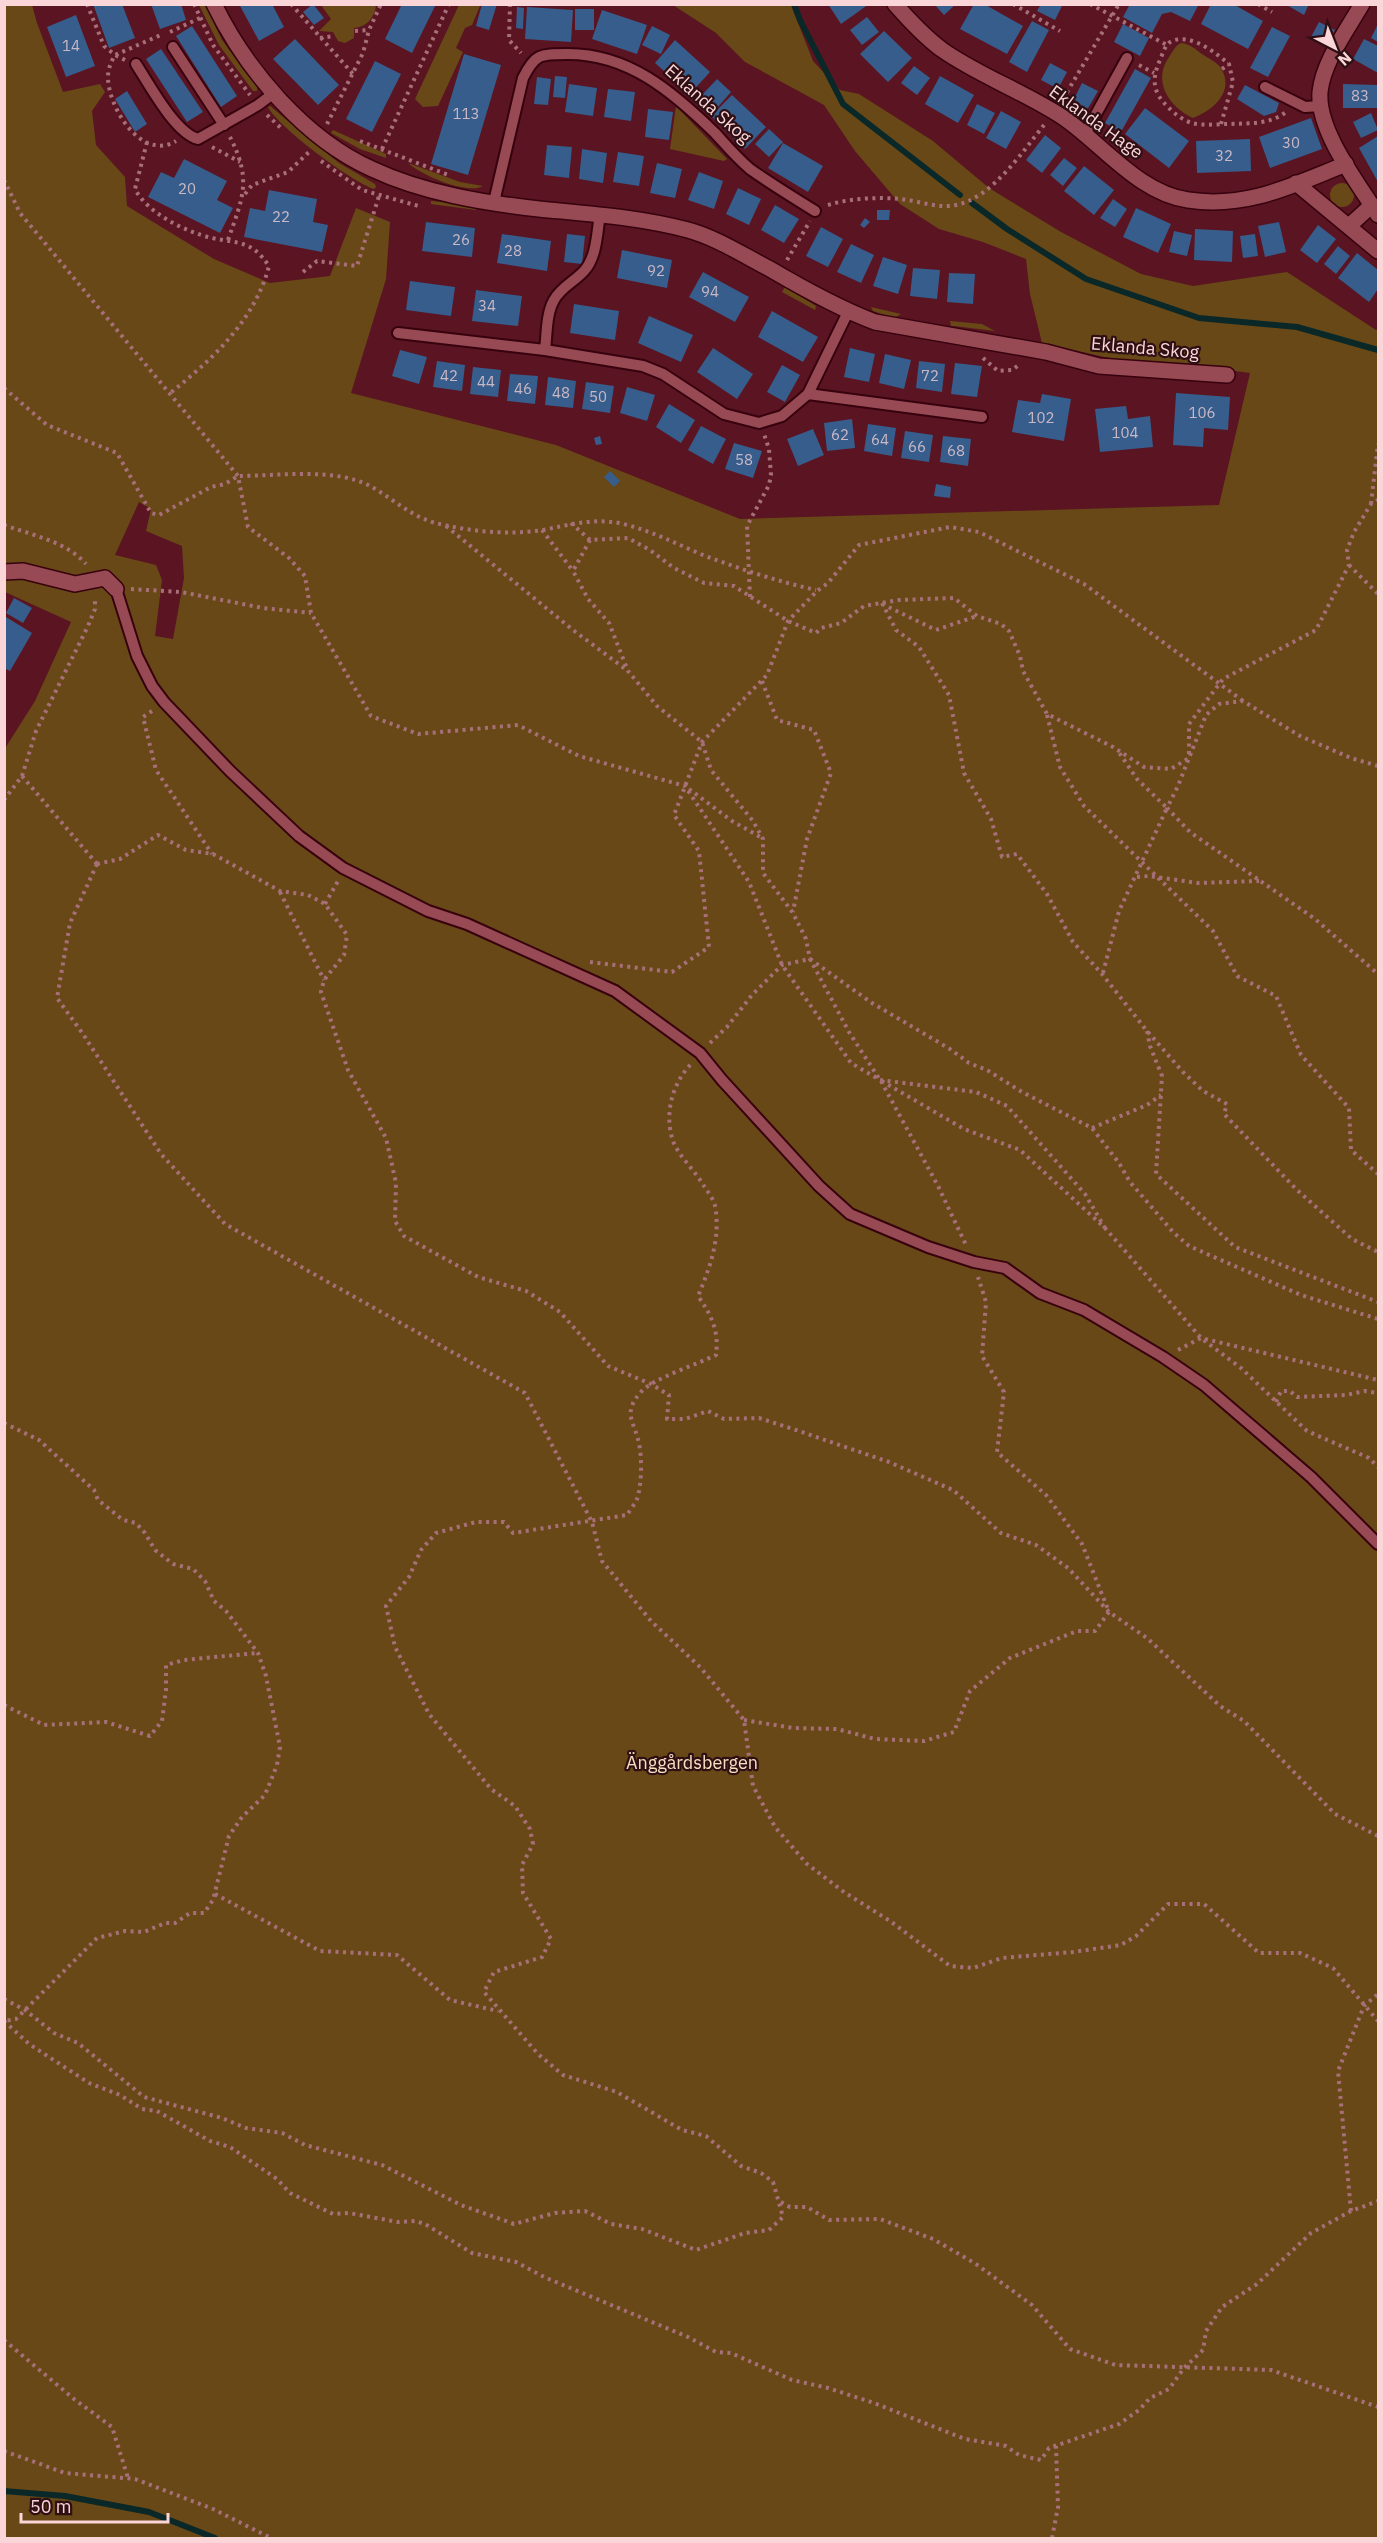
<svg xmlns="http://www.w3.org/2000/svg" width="1383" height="2543" font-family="'IBM Plex Sans',sans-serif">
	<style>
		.green { fill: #684817; fill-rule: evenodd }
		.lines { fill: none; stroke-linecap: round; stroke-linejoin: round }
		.stream { stroke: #0a2827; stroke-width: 6 }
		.building { fill: #365d8b }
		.lane-casing { stroke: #37020e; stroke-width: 14 }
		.street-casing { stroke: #37020e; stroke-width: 18 }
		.path { stroke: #a77079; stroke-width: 4; stroke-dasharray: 3 4.5; stroke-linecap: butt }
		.lane { stroke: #974a54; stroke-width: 10 }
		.street { stroke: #974a54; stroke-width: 15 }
		.labels { text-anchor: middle; stroke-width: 4.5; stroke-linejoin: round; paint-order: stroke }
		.number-label { font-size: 15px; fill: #cab8c5 }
		.street-label { font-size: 18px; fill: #fbd6d8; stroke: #2e0f13 }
		.park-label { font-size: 18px; fill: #f6dfc1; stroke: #2e0f13 }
	</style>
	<rect width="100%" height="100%" fill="#5b1422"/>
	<!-- green -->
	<g class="green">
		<path d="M5,5H32L37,23L63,92L100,84L105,92L92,111L96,145L125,177L127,206L214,259L270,283L330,276L356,208L390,222L386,279L351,393L556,445L740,519L1219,505L1250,373L1191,365L1118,360L1042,343L1030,294L1026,259L983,242L939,229L900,204L855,151L824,105L745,62L716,33L673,5H791L813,61L840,90L859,94L933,141L989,188L1061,232L1141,274L1193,286L1287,272L1376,330L1378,329V2538H5L4,750L35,701L71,622L5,592ZM139,502L151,509L146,531L182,546L184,578L173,639L155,636L162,580L156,565L115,555Z"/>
		<path d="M199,5H205L222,40L257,87V91H253L219,45Z"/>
		<path d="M321,5H376C375,17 367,27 354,28V38L345,43L338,41L333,32L319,31L331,19Z"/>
		<path d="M459,5L480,6L472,25L465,28L456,48L463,52L438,106L423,107L415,99Z"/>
		<path d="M1181,43C1190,44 1195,49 1202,54C1209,59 1220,63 1223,72C1233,94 1211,111 1193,118C1169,107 1152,81 1169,57C1173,51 1175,46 1181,43Z"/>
		<path d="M270,106L339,163L375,184L376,187L374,189C352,182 278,127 268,107Z"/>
		<path d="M676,106L727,159L724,161L670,149Z"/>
		<path d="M333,130L386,154V158L360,149L331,133Z"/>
		<path d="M408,163L460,182L483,186C467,195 421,175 408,163Z"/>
		<circle cx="1342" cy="195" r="12"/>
		<path d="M431,201L473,205L476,210L431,204Z"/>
		<path d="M785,287L816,306L815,310L782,292Z"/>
		<path d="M871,307L901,314L894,318L873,311Z"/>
		<path d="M950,321L982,324L995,331L954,326H951Z"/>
	</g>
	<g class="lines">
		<!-- stream -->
		<g class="stream">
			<path d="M794,4L800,20L843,104L960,195"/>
			<path d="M972,203L1007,229L1086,279L1199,318L1297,327L1378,350"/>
			<path d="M4,2491L65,2496L149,2512L215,2538"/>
		</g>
	</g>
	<!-- building -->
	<g class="building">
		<path d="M93,4H122L135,38L109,48Z"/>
		<path d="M151,4H181L186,20L160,29Z"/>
		<path d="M239,4H272L284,27L259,41Z"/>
		<path d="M313,4L324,18L314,25L303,12Z"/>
		<path d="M402,4H436L412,53L385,39Z"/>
		<path d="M482,4H497L489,30L476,26Z"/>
		<path d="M828,4H869L841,24Z"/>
		<path d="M934,4H956L944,15Z"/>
		<path d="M974,4H984L1023,26L1007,54L960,29Z"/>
		<path d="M1041,4H1063L1055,20L1037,11Z"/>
		<path d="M1130,4H1199L1190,21L1171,12L1162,14L1152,33L1123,17Z"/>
		<path d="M1211,4H1233L1263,21L1248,49L1201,24Z"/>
		<path d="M1285,4H1309L1304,15Z"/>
		<path d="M517,7L524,8L523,29L516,28Z"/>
		<path d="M527,7L573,10L571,42L525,39Z"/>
		<rect x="575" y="9" width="19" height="21"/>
		<path d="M602,10L647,25L637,54L592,39Z"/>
		<path d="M76,15L95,66L66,77L47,27Z"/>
		<path d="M867,17L879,32L862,45L850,30Z"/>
		<path d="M1032,21L1049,30L1027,72L1009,62Z"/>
		<path d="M1319,22L1335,30L1327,45L1311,37Z"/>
		<path d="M1123,24L1149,38L1140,56L1114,42Z"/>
		<path d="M1378,24V42L1371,38Z"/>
		<path d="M192,26L237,96L221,107L176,36Z"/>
		<path d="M652,26L670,35L661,54L642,45Z"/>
		<path d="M1272,27L1290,36L1268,77L1250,68Z"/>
		<path d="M884,31L912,58L888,82L860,54Z"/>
		<path d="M295,39L339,85L318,105L273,59Z"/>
		<path d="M1364,39L1378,46V73L1353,59Z"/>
		<path d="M675,40L710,72L690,94L655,63Z"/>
		<path d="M161,49L203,112L187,122L146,59Z"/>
		<path d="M464,54L501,65L468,175L431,164Z"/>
		<path d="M375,61L401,74L372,132L346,119Z"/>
		<path d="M1050,63L1067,72L1058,89L1041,80Z"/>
		<path d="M914,66L930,78L917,95L901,83Z"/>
		<path d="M1135,69L1151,78L1121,132L1105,123Z"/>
		<path d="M555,76L567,77L565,98L553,97Z"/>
		<path d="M940,76L974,95L958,123L925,104Z"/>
		<path d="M537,77L551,79L548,105L534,104Z"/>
		<path d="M717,79L731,92L717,108L702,95Z"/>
		<path d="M1082,83L1098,91L1087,110L1074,99Z"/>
		<path d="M569,84L597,88L593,116L565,112Z"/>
		<path d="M1343,84L1378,85V108H1343Z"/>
		<path d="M1245,85L1279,103L1276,112L1264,116L1237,99Z"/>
		<path d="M608,89L635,92L631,121L604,117Z"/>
		<path d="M127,91L147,124L135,132L115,99Z"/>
		<path d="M732,95L766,127L745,149L711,116Z"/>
		<path d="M977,104L995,113L984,134L967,125Z"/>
		<path d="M1145,108L1189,141L1169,168L1125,134Z"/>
		<path d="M648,109L673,112L669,140L645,137Z"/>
		<path d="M1001,111L1021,122L1006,149L986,138Z"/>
		<path d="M1371,113L1378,130L1361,138L1353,122Z"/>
		<path d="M1311,118L1322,149L1270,168L1259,137Z"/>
		<path d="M769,129L783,142L769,157L755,144Z"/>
		<path d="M1045,135L1061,148L1042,173L1026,160Z"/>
		<path d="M1378,136V182L1359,148Z"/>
		<path d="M1250,139L1251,171L1197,173L1196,141Z"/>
		<path d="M783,143L823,166L808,192L768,168Z"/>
		<path d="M547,145L572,147L569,178L544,175Z"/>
		<path d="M582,149L607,153L603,183L579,179Z"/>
		<path d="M618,152L644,156L639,186L613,182Z"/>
		<path d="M1064,158L1077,168L1063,186L1050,175Z"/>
		<path d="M184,159L227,181L217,200L233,208L220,233L148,197L161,172L174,178Z"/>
		<path d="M657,163L682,169L675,198L650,193Z"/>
		<path d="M1084,166L1114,190L1094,215L1064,191Z"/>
		<path d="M699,172L723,181L714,209L688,200Z"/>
		<path d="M738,188L761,199L749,225L726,214Z"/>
		<path d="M269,190L317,199L313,222L328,225L322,252L244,237L250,208L265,211Z"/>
		<path d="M1113,199L1127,209L1115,227L1100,218Z"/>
		<path d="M775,205L799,219L784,243L761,230Z"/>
		<path d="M1136,208L1171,224L1158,253L1123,237Z"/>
		<path d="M877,210H890L889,220H877Z"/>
		<path d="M865,218L870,222L864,228L860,225Z"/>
		<path d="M426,222L475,228L472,257L422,251Z"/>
		<path d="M1279,222L1286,252L1265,257L1258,226Z"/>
		<path d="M1318,225L1336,239L1317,263L1300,250Z"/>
		<path d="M821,227L843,239L828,267L806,256Z"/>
		<path d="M1195,229L1233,231L1232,262L1194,260Z"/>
		<path d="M1174,231L1192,235L1187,256L1169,252Z"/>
		<path d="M502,234L551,241L547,271L497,263Z"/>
		<path d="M567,234L585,236L582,264L564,262Z"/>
		<path d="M1255,234L1258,256L1243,258L1240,236Z"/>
		<path d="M851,244L874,255L861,283L837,272Z"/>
		<path d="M1338,246L1350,256L1336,274L1324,264Z"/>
		<path d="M622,250L672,260L667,288L617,278Z"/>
		<path d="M1357,253L1378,270V289L1369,302L1338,278Z"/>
		<path d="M883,257L907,265L898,294L873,286Z"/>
		<path d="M913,268L940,270L937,299L910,296Z"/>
		<path d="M703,272L749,297L735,322L689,297Z"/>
		<path d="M949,273L975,274L973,304L947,302Z"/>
		<path d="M410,281L455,287L451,316L406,310Z"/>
		<path d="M476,290L522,296L518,326L472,321Z"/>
		<path d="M574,304L619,311L615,340L570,333Z"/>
		<path d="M772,311L818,337L803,362L758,337Z"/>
		<path d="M649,316L693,335L681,362L638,343Z"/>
		<path d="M713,348L753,374L737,399L697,372Z"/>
		<path d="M850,348L875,354L869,382L844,377Z"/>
		<path d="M400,350L427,357L419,384L392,376Z"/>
		<path d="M885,354L911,360L904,389L879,383Z"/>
		<path d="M437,361L465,365L462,391L433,387Z"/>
		<path d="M919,361L945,364L942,392L916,388Z"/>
		<path d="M955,363L982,366L977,397L951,394Z"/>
		<path d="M782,365L800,375L785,402L767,392Z"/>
		<path d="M473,367L501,370L498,397L470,394Z"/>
		<path d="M510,374L538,376L535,404L507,401Z"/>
		<path d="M548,377L576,381L573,408L545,405Z"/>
		<path d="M586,382L614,386L610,413L582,409Z"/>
		<path d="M627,387L655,395L647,421L620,413Z"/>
		<path d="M1176,393L1230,397L1228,430L1204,428L1203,447L1173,445Z"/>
		<path d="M1042,394L1071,399L1064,441L1012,432L1018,400L1040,403Z"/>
		<path d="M669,404L695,420L681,443L656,427Z"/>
		<path d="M1126,406L1128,419L1150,416L1153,447L1100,452L1095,409Z"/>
		<path d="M852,419L855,448L827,451L824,423Z"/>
		<path d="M868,424L896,428L892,456L864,451Z"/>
		<path d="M701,426L726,439L713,464L688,450Z"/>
		<path d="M813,429L824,455L798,466L787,439Z"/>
		<path d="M905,431L933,435L929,462L901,458Z"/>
		<path d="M600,436L602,444L596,445L594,438Z"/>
		<path d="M943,436L971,439L968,466L940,462Z"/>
		<path d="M734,443L762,451L753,478L725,469Z"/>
		<path d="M610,471L620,481L614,487L604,477Z"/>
		<path d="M936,484L951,487L950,498L934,496Z"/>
		<path d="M14,598L32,608L23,623L6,613Z"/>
		<path d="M6,617L32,633L10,671L4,668Z"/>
	</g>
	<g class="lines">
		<!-- lane casing -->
		<g class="lane-casing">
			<g id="lane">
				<path d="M173,47L224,125"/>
				<path d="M136,64C149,84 175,133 198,139L258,105L274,93"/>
				<path d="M1265,87L1305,107L1321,106"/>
				<path d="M1085,134L1127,58"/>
				<path d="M494,202L523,78C535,54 540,54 566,54C628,53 673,92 715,133C726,145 737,158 750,169C771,184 794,198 815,211"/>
				<path d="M398,333L545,350L643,366L663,374L724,414L759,423L782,416L808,394L982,417"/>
				<path d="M545,350C547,334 546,314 554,300C561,287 574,282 584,271C597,257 597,232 600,214"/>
				<path d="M808,394L848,312"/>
				<path d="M116,589L137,656L152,686L164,702L230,771L299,836L343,868L428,911L467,924L615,991L700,1053L722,1080L819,1186L850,1214L928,1247L974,1262L1005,1268L1040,1293L1084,1310L1163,1357L1204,1385L1311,1477L1378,1544"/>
			</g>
		</g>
		<!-- street casing -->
		<g class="street-casing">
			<g id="street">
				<path d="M214,4C246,70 305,139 372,169C423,193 484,203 539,209C590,214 638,217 688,230C717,238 743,255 770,269C804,289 838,308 875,322L1046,352L1099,366L1227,375"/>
				<path d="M895,4C909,20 924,36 941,49C979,76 1025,92 1064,118C1103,145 1139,193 1188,200C1247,209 1293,185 1346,164"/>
				<path d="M1362,4C1347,30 1323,62 1320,92C1317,131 1358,183 1378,215"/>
				<path d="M1296,183L1378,251"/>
				<path d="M1349,226L1372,205"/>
				<path d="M4,572L23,571L75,584L105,578L116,589"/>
			</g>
		</g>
		<!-- path -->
		<g class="path">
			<path d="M87,4L104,46L115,55L163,34"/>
			<path d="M194,4L213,45L250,95"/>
			<path d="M291,4L353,74"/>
			<path d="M510,4L509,40L521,53"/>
			<path d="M1013,4L1060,31"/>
			<path d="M1090,4L1167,45"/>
			<path d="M1258,4L1272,12"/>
			<path d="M355,31L369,30"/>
			<path d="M170,32L200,18"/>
			<path d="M320,38L334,36"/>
			<path d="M125,60L115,55C111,62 108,69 108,77C108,107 141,162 176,141"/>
			<path d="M1139,65L1154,73"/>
			<path d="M1222,69L1229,64"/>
			<path d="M1063,99L1119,4"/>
			<path d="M267,115L281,128"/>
			<path d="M327,124L363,53L369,30L381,4"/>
			<path d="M1221,124L1233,82L1229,64C1216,53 1191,33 1172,41C1165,44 1163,53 1160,60C1151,80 1153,93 1169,108C1175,114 1184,121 1192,123C1203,126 1217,124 1229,124C1249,123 1269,125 1286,112"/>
			<path d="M360,141L451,176"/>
			<path d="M147,142L135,189C147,213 186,232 212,238C240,244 251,240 269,266C255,320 212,360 169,394"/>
			<path d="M212,147L240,162"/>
			<path d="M382,149L449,4"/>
			<path d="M321,161L362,190L422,207"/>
			<path d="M4,180L20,213L238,476L248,527L289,558L305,576L311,613L371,716L418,734L518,725L579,756L685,786L749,882L782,965L851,1063L880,1080L976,1092L1007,1106L1085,1194L1105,1228"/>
			<path d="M245,194L252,185L288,172L309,152"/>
			<path d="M828,205C851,198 877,197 901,199C919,201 939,209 956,205C992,198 1023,151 1044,125"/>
			<path d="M228,240C243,197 252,180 230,137"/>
			<path d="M787,260L810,221"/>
			<path d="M303,272L317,261L357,266L379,196"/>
			<path d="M983,358L998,371L1012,370L1020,364"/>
			<path d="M4,388L47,425L117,453L151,513L159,515L211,487L225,484L238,476C278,476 337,467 372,487C398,502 413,519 444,525C476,532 510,535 543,530C569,525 592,518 619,523C651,530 678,545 708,557C743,570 780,582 816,590"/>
			<path d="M1371,504L1378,444"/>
			<path d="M571,523L590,540L628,538L650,550L674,568L704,583L734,586L788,621L816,633L821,628L841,623L864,606L899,600L954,598L977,616L1001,624L1009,631L1020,656L1023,671L1047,714L1113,747L1144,767L1171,769L1189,758"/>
			<path d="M4,525C32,535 67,542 86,564"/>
			<path d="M446,526L573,630L628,671"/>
			<path d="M542,530L573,571"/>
			<path d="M590,540L573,571L588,599L609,623L628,671L657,706L702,742L711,770L753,821L763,839V873L793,913L806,939L810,959L849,1032L880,1080L964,1129L1020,1150L1105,1228L1201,1338L1241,1368L1307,1431L1369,1458L1378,1467"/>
			<path d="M1349,565L1378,594"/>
			<path d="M131,589L181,592L263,608L311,613"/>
			<path d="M750,597L747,526L769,485L771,475L769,449L764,434"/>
			<path d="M882,603L896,630L919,647L949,695L964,773L991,819L1002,857L1017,854L1047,894L1073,942L1102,974L1147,1031L1183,1072L1203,1091L1227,1104L1224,1114L1296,1189L1352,1239L1378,1252"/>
			<path d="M882,604L936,630L977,616"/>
			<path d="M762,681L777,720L814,730L831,773L807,839L793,912"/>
			<path d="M152,711L143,717L156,770L212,854"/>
			<path d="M1047,715L1060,767L1084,806L1213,931L1237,976L1276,996L1301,1055L1349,1108L1351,1150L1378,1174"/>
			<path d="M1189,754V724L1223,679L1316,630L1349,565L1347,550L1354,532L1371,504L1378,500"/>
			<path d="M1378,766L1351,758L1300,736L1243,701L1219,704L1206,715L1178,786L1167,808L1190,832L1315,919L1378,974"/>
			<path d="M22,776L97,864"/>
			<path d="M689,789L732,821L762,838"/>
			<path d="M4,800L22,776L36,731L88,626L95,609V597"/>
			<path d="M97,864L70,923L57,998L83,1034L161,1154L225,1224L525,1393L592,1522L602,1561L651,1621L700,1667L744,1720L753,1786L775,1827L807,1864L844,1892L890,1921L950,1966L973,1968L1002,1958L1073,1952L1121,1945L1136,1936L1168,1904H1204L1259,1953H1300L1333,1968L1378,2021"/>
			<path d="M97,864L120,859L158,835L186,850L213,854L280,891L308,895L325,904L347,935L344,955L324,980L321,992L348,1070L386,1138L396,1183L395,1221L404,1236L478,1277L526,1291L560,1312L608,1366L651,1384L669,1395L667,1419H685L708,1411L724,1419L759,1418L796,1430L889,1462L953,1490L1001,1533L1036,1545L1068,1568L1109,1612L1147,1638L1220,1706L1244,1721L1335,1814L1378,1836"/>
			<path d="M1137,877L1149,876L1198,883L1259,881"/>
			<path d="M280,892L324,980"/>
			<path d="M325,904L338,881"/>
			<path d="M590,962L672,972L709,947L699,851L674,815L702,742L767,675L788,621L817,591L828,583L859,545L950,527L979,532L1084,584L1243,701"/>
			<path d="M1103,973L1119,911L1167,808L1137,779L1118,751"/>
			<path d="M1147,1031L1150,1046L1162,1076L1156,1174L1235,1247L1378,1302"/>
			<path d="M710,1043L727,1027L752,995L782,965L810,959L872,1003L950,1049L969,1063L987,1070L1022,1092L1092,1128L1119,1163L1130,1182L1173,1232L1189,1246L1301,1295L1378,1319"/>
			<path d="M881,1081L938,1186L966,1245"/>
			<path d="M1092,1128L1147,1105L1161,1095"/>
			<path d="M1178,1350L1201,1338L1378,1380"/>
			<path d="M1276,1402L1281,1391H1290L1297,1397L1346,1395L1365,1391L1378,1393"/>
			<path d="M4,1423L39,1440L94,1490L98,1500L123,1520L136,1523L145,1533L155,1550L173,1564L193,1569L205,1581L214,1601L226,1611L258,1653L266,1676L280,1747L277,1765L265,1795L242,1817L229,1836L213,1900L204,1913H190L175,1923H165L144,1932L125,1931L97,1938L16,2019L4,2021"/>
			<path d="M4,1705L44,1725L106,1722L150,1736L162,1721L166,1690V1665L184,1660L257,1653"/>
			<path d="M744,1720L793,1728L837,1729L875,1739L924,1741L954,1732L970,1691L1010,1658L1077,1631H1095L1109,1612L1082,1544L1046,1495L997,1452L1004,1392L982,1356L986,1302L978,1277"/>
			<path d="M215,1894L320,1951L397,1955L450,2000L498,2011"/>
			<path d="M4,1999L25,2010L54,2033L78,2043L144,2097L222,2118L246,2128L282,2133L305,2145L382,2165L461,2205L514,2224L555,2213L585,2211L611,2224L642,2229L696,2250L745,2233L769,2230L783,2217L773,2182L761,2173L741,2166L706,2136L682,2130L617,2092L563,2075L538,2054L484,1992L494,1972L542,1957L551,1939L523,1893L522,1865L533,1844L530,1829L515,1806L491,1789L429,1714L395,1647L386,1606L409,1577L421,1550L436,1533L476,1522H504L513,1533L627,1515C630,1510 635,1504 637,1499C642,1484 642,1458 639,1443C634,1421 622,1413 641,1392C652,1379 698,1364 716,1355C719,1331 712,1316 698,1296C710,1268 721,1237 715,1206C714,1200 708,1192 704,1186C696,1172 678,1155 673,1141C664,1114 672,1084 691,1064"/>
			<path d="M4,2021L29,2044L89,2083L120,2095L142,2109L157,2111L210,2141L230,2147L277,2179L290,2193L333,2214L349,2213L398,2222L415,2221L425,2224L472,2253L516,2262L544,2277L688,2337L716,2352L731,2353L792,2380L828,2388L874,2403L965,2439L1006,2446L1019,2455L1041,2460L1049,2448L1119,2424L1139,2410L1150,2398L1169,2389L1184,2368L1203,2350L1206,2331L1222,2307L1257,2284L1311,2233L1351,2211L1378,2201"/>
			<path d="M781,2202L790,2207H807L829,2220L880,2219L933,2239L976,2264L1032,2305L1070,2349L1115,2365L1271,2370L1378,2407"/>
			<path d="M1351,2211L1338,2071L1364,2006L1378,1994"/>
			<path d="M4,2340L74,2399L112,2427L128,2478"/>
			<path d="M4,2451L65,2473L135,2479L213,2509L271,2538"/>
			<path d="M1052,2538L1058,2507L1056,2446"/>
		</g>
		<!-- lane -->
		<use href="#lane" class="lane"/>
		<!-- street -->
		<use href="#street" class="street"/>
	</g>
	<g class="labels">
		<!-- number labels -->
		<g class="number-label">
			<text x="71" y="51">14</text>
			<text x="1360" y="101">83</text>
			<text x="466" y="119">113</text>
			<text x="1291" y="148">30</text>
			<text x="1224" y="161">32</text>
			<text x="187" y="194">20</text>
			<text x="281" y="222">22</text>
			<text x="461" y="245">26</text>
			<text x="513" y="256">28</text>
			<text x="656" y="276">92</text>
			<text x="710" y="297">94</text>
			<text x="487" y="311">34</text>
			<text x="449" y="381">42</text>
			<text x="930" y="381">72</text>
			<text x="486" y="387">44</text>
			<text x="523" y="394">46</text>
			<text x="561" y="398">48</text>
			<text x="598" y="402">50</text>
			<text x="1202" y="418">106</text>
			<text x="1041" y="423">102</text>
			<text x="1125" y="438">104</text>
			<text x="840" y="440">62</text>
			<text x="880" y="445">64</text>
			<text x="917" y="452">66</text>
			<text x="956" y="456">68</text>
			<text x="744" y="465">58</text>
		</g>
		<!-- street labels -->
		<g class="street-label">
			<text transform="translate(708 104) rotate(42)" y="6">Eklanda Skog</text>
			<text transform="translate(1096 122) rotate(36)" y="6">Eklanda Hage</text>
			<text transform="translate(1145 348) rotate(5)" y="6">Eklanda Skog</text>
		</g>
		<!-- park labels -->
		<g class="park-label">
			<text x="692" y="1769">Änggårdsbergen</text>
		</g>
	</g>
	<!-- border -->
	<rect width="1383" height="2543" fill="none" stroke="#fbd6d8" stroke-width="12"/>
	<!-- north arrow -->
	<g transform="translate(1335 48) rotate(138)" stroke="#2e0f13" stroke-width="4.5" paint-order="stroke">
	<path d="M0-4.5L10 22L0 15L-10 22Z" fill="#fbd6d8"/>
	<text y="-9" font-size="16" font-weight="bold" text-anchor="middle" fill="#fbd6d8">N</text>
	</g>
	<!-- scale -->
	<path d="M21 2513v9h147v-9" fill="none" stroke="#fbd6d8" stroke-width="3"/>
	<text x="30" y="2513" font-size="18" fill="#fbd6d8" stroke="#2e0f13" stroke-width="4.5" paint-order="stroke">50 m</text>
</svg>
